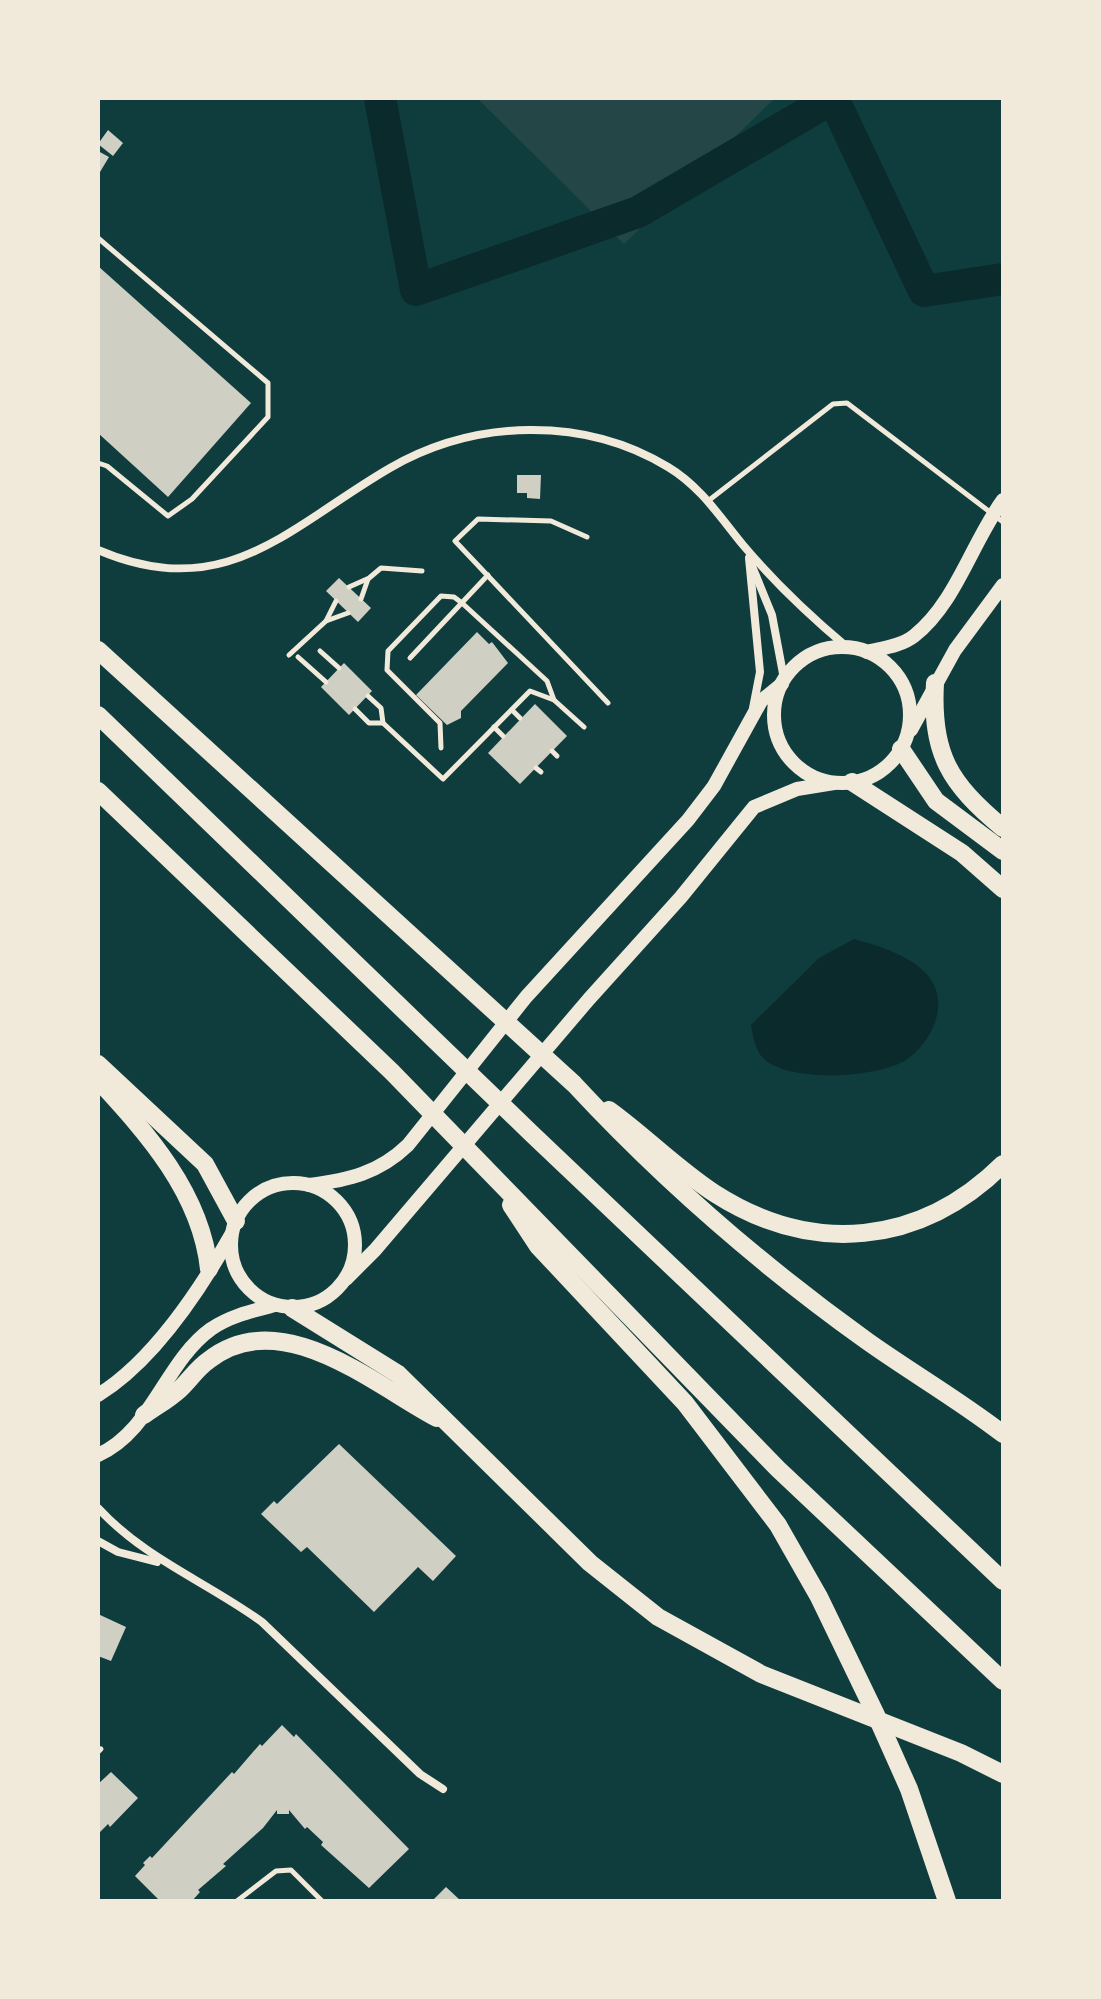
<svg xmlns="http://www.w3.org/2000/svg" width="1101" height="1999" font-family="'Nunito Sans',sans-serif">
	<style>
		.green { fill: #244646 }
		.water { fill: #0a2a2b }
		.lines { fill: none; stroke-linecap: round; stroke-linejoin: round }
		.river { stroke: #0a2a2b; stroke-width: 32 }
		.building { fill: #cfcfc3 }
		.service { stroke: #f1e9da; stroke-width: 5 }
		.minor { stroke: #f1e9da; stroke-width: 8 }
		.secondary { stroke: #f1e9da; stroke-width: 14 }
		.motorway { stroke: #f1e9da; stroke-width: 18 }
	</style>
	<rect width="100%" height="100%" fill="#0f3d3e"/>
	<!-- green -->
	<path class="green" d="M477,98H775L624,244Z"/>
	<!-- water -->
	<path class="water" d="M854,939C894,950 953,969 935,1022C931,1036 918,1052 906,1060C877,1078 790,1083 764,1059C755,1050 753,1037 751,1025L819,958Z"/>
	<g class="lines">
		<!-- river -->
		<path class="river" d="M380,98L416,290L638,212L833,98L924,291L1003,279"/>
	</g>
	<!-- building -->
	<g class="building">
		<path d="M108,130L123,143L113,156L98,144Z"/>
		<path d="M98,151L109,157L100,172L98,170Z"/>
		<path d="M98,266L251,403L168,497L98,433Z"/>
		<path d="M517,475H541L540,499L527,498V493H517Z"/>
		<path d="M339,578L371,608L358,622L326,591Z"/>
		<path d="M477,632L489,644L492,642L508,663L461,711V718L447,725L416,695Z"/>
		<path d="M344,663L372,691L349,715L321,687Z"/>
		<path d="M535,704L567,736L520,784L488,753Z"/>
		<path d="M339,1444L456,1556L433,1581L418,1567L374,1612L307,1547L301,1552L261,1514L274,1501L277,1504Z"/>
		<path d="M98,1614L126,1627L111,1661L98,1656Z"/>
		<path d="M282,1725L294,1737L296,1734L409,1849L369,1888L321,1845L323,1842L307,1827L305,1829L289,1810V1814H277V1810L263,1828L223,1864L226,1866L198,1890L200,1892L192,1901H160L135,1876L145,1865L143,1863L150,1856L152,1858L232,1772L234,1774L260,1744L262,1746Z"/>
		<path d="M111,1772L138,1798L110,1827L108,1824L98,1834V1784Z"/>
		<path d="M446,1887L461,1901H432Z"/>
	</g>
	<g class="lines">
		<!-- service -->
		<g class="service">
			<path d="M98,238L268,383V417L192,499L168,516L107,466L98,463"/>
			<path d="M708,501L833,404L847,403L1003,522"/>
			<path d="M587,537L551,521L478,519L455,541L608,703"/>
			<path d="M349,587L367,579"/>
			<path d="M361,599L368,579L381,568L422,571"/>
			<path d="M326,621L336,601"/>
			<path d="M320,651L339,668"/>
			<path d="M289,655L326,621L348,613"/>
			<path d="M298,657L326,682"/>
			<path d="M410,658L488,575"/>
			<path d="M368,696L381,708L383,723L443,779L530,691L554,700L584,727"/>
			<path d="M355,709L369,723H383"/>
			<path d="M512,710L520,718"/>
			<path d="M494,727L503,736"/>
			<path d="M441,748L440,723L387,670L388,651L441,596L454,597L462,603L547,681L554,700"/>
			<path d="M552,751L557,756"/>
			<path d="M536,768L541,772"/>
			<path d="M98,1752L101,1749"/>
			<path d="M237,1901L276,1871L291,1870L322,1901"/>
		</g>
		<!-- minor -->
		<g class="minor">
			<path d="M98,550C226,605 290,526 390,468C475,419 584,416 668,467C700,486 720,517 743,545C775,583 810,616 847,647"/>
			<path d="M749,558L760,672L753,708"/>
			<path d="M752,566L772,615L784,679"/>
			<path d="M98,1508C145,1559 207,1582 262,1622L420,1774L443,1789"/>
			<path d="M98,1541L118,1552L157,1562"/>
		</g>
		<!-- secondary -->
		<g class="secondary">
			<circle cx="842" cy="715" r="68"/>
			<path d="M867,652C883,648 901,646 914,636C956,603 972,542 1003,500"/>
			<path d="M911,730L955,650L1003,585"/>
			<circle cx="293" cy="1245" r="62"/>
			<path d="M309,1185C349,1180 379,1173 408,1145L526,997L688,820L714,786L761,701L782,684"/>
			<path d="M346,1279L375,1250L589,999L681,897L754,807L797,789L834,783"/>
			<path d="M98,1395C152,1362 200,1290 231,1235"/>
			<path d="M98,1455C152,1431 165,1362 211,1329C230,1316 252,1311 275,1305"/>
		</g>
		<!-- motorway -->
		<g class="motorway">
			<path d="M98,650L574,1084C663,1180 761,1265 867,1341C912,1373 959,1400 1003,1434"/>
			<path d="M935,683C931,754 949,783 1003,828"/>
			<path d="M98,715L532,1134L1003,1581"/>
			<path d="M901,749L936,801L1003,851"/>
			<path d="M852,782L962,853L1003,889"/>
			<path d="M98,791L392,1072L778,1469L1003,1681"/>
			<path d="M98,1064L205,1164L236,1221"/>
			<path d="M98,1080C147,1133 201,1193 209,1269"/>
			<path d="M609,1110C645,1136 676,1168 714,1193C812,1256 920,1246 1003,1164"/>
			<path d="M511,1205L538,1246L685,1403L778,1525L819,1597L876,1715L909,1789L947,1901"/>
			<path d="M292,1308L398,1374L590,1563L658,1617L761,1674L961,1753L1003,1774"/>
			<path d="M144,1415C155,1407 168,1400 179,1390C189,1381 197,1368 209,1360C281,1303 376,1386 437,1418"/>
		</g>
	</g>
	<!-- border -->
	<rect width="1101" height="1999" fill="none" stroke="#f1e9da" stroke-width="200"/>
</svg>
